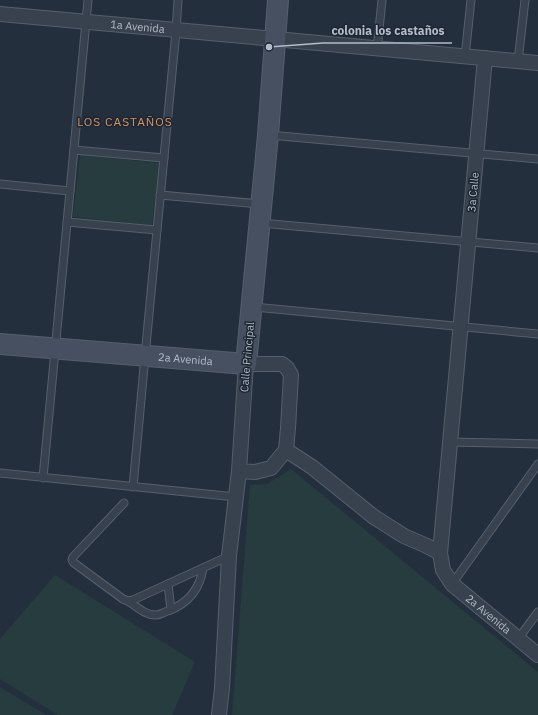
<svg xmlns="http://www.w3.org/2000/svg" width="538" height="715" font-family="'IBM Plex Sans',sans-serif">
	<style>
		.green { fill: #263c3f }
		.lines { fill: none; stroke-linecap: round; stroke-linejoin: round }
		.lane-casing { stroke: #565f6c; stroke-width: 9 }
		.street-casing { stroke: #565f6c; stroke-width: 16 }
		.secondary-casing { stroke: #565f6c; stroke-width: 22 }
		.lane { stroke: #38414e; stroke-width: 7 }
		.street { stroke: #38414e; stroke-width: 14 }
		.secondary { stroke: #465061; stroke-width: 20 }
		.labels { text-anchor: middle; stroke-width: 3; stroke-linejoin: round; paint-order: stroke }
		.street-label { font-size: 11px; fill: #b4bcc9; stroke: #1d2633 }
		.neighbourhood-label { font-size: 12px; letter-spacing: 1px; fill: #d59563; stroke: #1d2633 }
		.leader { fill: none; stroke: #b4bcc9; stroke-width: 1.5 }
		.callout-dot { fill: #b4bcc9; stroke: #1d2633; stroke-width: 1.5 }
		.callout-label { font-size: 12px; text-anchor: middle; font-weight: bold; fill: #b4bcc9; stroke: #1d2633; stroke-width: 3; stroke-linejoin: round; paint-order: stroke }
	</style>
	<rect width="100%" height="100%" fill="#242f3e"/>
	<!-- green -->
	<g class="green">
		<path d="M80,155L159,163L152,225L73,217Z"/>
		<path d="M291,469L538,672V715H232L250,485L267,484Z"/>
		<path d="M55,575L195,662L172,715H58L0,679V639Z"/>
		<path d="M0,687L46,715H0Z"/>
	</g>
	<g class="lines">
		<!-- lane casing -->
		<g class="lane-casing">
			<g id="lane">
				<path d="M377,49L382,0"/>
				<path d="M465,57L471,0"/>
				<path d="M518,61L525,0"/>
				<path d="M269,135L538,159"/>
				<path d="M74,150L164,158"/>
				<path d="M0,184L70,191"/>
				<path d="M160,195L260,204"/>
				<path d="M67,222L157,230"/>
				<path d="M261,223L538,248"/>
				<path d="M253,307L538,334"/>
				<path d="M449,442L538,444"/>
				<path d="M0,473L236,497"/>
				<path d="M43,478L88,0"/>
				<path d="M133,487L145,356L176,31L178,0"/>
				<path d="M124,503L73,557L72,560L74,563L123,599L128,601L133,600L229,556"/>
				<path d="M168,584L171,610"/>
				<path d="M452,584L538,464"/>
				<path d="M128,601C137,607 145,615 156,615C160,615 164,612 168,611C189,603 200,589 203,568"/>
				<path d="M518,639L538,612"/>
			</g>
		</g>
		<!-- street casing -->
		<g class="street-casing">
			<g id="street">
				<path id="s1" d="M0,14L538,63"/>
				<path id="s2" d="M485,58L440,553L443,570L452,584L538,655"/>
				<path d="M286,450L312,467L374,517L404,536L427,546L440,553"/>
				<path d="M219,715L222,688L229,556L239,471L246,364H282L287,368L291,375L288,428L286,450L271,468L255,472L239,471"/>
			</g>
		</g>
		<!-- secondary casing -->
		<g class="secondary-casing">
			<g id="secondary">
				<path id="s3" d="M0,344L246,364L268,135L278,0"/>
			</g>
		</g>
		<!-- lane -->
		<use href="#lane" class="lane"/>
		<!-- street -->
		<use href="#street" class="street"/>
		<!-- secondary -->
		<use href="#secondary" class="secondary"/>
	</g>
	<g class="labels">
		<!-- street labels -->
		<g class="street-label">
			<text dy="4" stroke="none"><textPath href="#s1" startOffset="138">1a Avenida</textPath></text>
			<text transform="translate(473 192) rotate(-85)" y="4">3a Calle</text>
			<text transform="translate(247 357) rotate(-85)" y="4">Calle Principal</text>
			<text dy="4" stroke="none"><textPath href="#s3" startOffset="186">2a Avenida</textPath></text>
			<text dy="4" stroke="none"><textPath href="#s2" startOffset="578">2a Avenida</textPath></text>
		</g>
		<!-- neighbourhood labels -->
		<g class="neighbourhood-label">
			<text x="125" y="126">LOS CASTAÑOS</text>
		</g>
	</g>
	<!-- callouts -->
	<path class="leader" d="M269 47L323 43H452"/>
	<circle class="callout-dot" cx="269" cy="47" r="4"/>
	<g class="callout-label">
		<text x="388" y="35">colonia los castaños</text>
	</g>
</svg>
